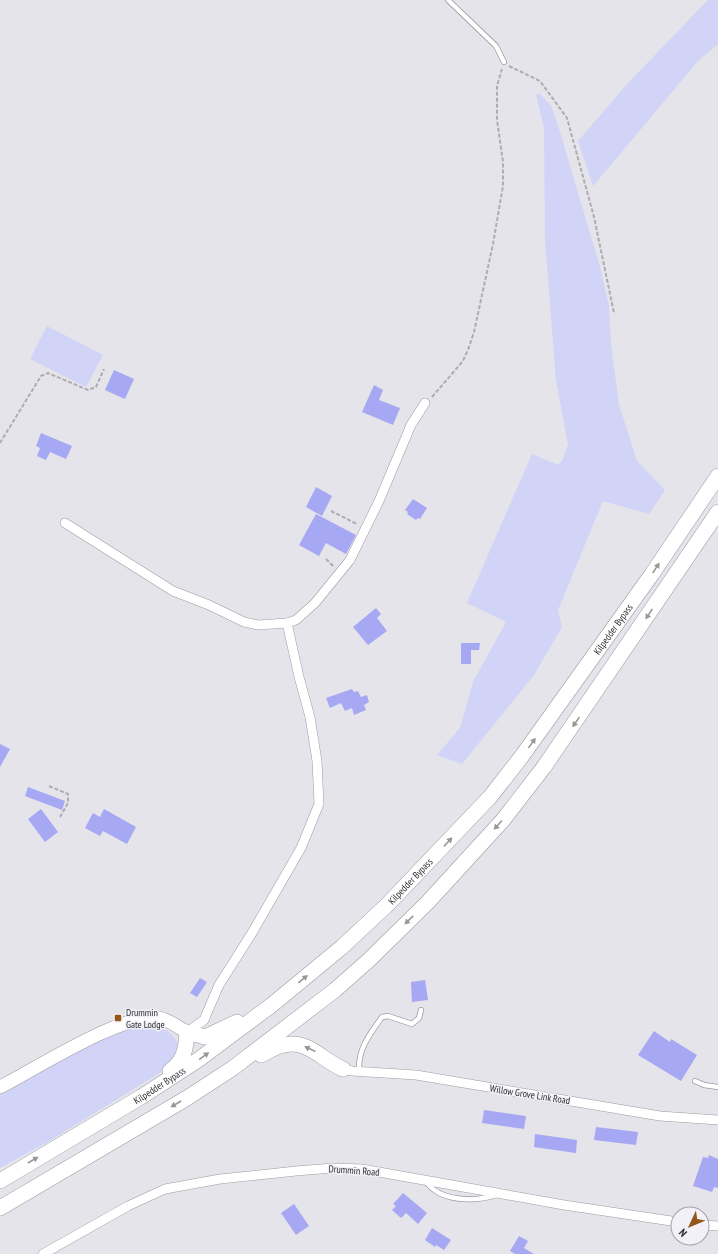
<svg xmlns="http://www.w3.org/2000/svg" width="718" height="1254" font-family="'PT Sans Narrow',sans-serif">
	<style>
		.green { fill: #d1d3f7 }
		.building { fill: #a6a8f3 }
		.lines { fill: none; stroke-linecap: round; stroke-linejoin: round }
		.service-casing { stroke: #9b9ca1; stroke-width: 6 }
		.minor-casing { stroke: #9b9ca1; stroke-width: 10 }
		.secondary-casing { stroke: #9b9ca1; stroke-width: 14 }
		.trunk-casing { stroke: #9b9ca1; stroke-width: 16 }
		.path { stroke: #acacb1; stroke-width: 2; stroke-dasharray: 4 2; stroke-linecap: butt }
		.service { stroke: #fff; stroke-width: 4.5 }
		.minor { stroke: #fff; stroke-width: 9 }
		.secondary { stroke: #fff; stroke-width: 13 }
		.trunk { stroke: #fff; stroke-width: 15 }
		.oneway { fill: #979798 }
		.poi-dot { fill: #94571a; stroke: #f1f1f7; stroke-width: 1.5 }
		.labels { text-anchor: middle; stroke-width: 3; stroke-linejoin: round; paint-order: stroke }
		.street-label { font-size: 10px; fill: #2f2f32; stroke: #f1f1f7 }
		.poi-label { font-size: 10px; fill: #2f2f32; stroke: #f1f1f7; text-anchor: start }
	</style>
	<rect width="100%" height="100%" fill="#e4e4ea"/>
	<!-- green -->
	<g class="green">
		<path d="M708,0H718V44L698,61L593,186L578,141L629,82Z"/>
		<path d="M539,93L551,106L558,125L600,267L609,306L611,344L619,405L637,461L665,490L649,514L603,501L558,610L562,627L534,675L462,764L437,755L460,728L473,682L506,622L467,603L532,454L558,465L562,461L568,445L556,380L545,240L544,128L536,95Z"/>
		<path d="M47,326L103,355L86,387L30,359Z"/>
		<path d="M145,1025C162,1026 170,1030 179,1044L171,1066L51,1140L0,1168V1092L115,1032Z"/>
	</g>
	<!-- building -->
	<g class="building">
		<path d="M114,370L134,379L125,399L105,390Z"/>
		<path d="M374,385L383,390L379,400L400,408L393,425L362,412Z"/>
		<path d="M41,433L72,446L66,459L50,452L46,460L37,456L40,448L36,446Z"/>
		<path d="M316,487L332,496L322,516L306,507Z"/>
		<path d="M413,499L427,508L420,519L418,518L416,520L407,514L408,512L405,510Z"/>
		<path d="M316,514L356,535L346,554L326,543L319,556L299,545Z"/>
		<path d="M376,608L381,614L377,618L387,631L368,645L353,627Z"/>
		<path d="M461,643H480L479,650H471V664H461Z"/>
		<path d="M352,689L354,692L358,691L361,697L367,695L369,702L364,705L366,710L354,715L352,708L345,711L341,703L330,708L326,698Z"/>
		<path d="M0,744L10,749L0,767Z"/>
		<path d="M28,787L65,801L62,810L25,796Z"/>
		<path d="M41,809L58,832L45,842L28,819Z"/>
		<path d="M104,809L136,827L127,844L103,831L100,836L85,828L93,813L100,817Z"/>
		<path d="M200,978L207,982L197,997L190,993Z"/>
		<path d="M425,980L428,1000L412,1002L411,982Z"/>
		<path d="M654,1031L670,1042L671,1039L697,1055L681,1081L638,1055Z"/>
		<path d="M484,1110L526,1116L524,1129L482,1123Z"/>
		<path d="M596,1127L638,1132L636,1145L594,1140Z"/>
		<path d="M535,1134L577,1140L576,1153L534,1147Z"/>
		<path d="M709,1155L718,1159V1188L714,1187L712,1192L693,1186L703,1157L708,1158Z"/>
		<path d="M403,1193L427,1213L418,1224L406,1213L401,1218L392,1210L396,1206L393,1204Z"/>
		<path d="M294,1204L309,1226L296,1235L281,1213Z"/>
		<path d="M432,1228L451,1240L444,1250L436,1245L435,1247L425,1240Z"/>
		<path d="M519,1236L528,1241L524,1248L534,1254H515L510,1251Z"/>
	</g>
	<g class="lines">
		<!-- service casing -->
		<g class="service-casing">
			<g id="service">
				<path d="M448,0L496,46L504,62"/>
				<path d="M359,1071C358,1049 369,1035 382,1017L388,1016L412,1024L419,1018L421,1010"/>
				<path d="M695,1081L704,1085L718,1087"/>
				<path d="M426,1181C439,1202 475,1202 496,1195"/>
			</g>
		</g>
		<!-- minor casing -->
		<g class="minor-casing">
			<g id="minor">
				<path d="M65,523L173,591L209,605L244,622L258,625L287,623L296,620L315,603L350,560L379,501L411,425L425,403"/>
				<path d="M187,1032L204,1020L219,985L252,933L301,848L319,804L317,761L310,717L299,677L287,623"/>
				<path d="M343,1069L352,1071L416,1075L660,1116L718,1120"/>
				<path d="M702,1225L718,1226"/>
				<path d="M43,1254L128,1206L165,1189L220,1179L296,1171L333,1168L362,1169L564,1205L678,1222"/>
			</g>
		</g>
		<!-- secondary casing -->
		<g class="secondary-casing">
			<path id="secondary" d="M0,1087C34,1070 125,1011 160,1018C169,1020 179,1028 187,1032"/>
		</g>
		<!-- trunk casing -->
		<g class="trunk-casing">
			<g id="trunk">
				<path d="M261,1055C268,1052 276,1046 284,1045C308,1039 323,1061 343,1069"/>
				<path d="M170,1071C184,1061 186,1049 187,1032L205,1037L237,1022"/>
				<path id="s1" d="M0,1181L141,1097L198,1060L273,1004L342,947L387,905L490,797L522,756L652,574L718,476"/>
				<path d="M0,1208L187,1098L233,1068L335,990L369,960L428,902L503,820L544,767L718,512"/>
			</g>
		</g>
		<!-- path -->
		<g class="path">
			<path d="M509,66L540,81L567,118L594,217L614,313"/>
			<path d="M432,397L463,361L469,347L474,332L493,244L503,186V162L497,120V86L502,69"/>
			<path d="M0,443L41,376L48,373L88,390L96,387L104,369"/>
			<path d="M331,511L357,524"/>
			<path d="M326,559L334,567"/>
			<path d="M49,786L68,794V803L60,817"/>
		</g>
		<!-- service -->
		<use href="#service" class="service"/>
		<!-- minor -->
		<use href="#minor" class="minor"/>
		<!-- secondary -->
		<use href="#secondary" class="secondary"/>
		<!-- trunk -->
		<use href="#trunk" class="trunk"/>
	</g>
	<!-- one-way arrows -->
	<defs><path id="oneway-solid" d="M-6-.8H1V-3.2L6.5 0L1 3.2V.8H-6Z"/></defs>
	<g class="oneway">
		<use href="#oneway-solid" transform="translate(656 568) rotate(-56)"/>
		<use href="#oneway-solid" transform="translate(649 614) rotate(124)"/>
		<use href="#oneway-solid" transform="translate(576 722) rotate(125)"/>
		<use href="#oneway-solid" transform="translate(532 743) rotate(-54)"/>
		<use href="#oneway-solid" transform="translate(498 825) rotate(132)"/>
		<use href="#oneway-solid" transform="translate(448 842) rotate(-47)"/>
		<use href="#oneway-solid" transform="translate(409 920) rotate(136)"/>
		<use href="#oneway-solid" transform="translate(303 979) rotate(-39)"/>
		<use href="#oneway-solid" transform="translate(310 1049) rotate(-155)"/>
		<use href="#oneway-solid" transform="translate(204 1056) rotate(-36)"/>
		<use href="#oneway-solid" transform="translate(176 1104) rotate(150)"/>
		<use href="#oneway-solid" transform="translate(33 1160) rotate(-30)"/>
	</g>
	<!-- markers -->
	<rect class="poi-dot" x="114" y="1014" width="8" height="8" rx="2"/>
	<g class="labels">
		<!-- street labels -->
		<g class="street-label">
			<text dy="4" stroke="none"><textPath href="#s1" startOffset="834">Kilpedder Bypass</textPath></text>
			<text dy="4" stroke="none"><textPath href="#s1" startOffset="510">Kilpedder Bypass</textPath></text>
			<text dy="4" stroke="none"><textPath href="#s1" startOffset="186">Kilpedder Bypass</textPath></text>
			<text transform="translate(530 1094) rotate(9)" y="4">Willow Grove Link Road</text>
			<text transform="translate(354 1170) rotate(4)" y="4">Drummin Road</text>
		</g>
		<!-- poi labels -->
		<g class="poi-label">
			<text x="126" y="1016">Drummin<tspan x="126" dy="12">Gate Lodge</tspan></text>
		</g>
	</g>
	<!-- north arrow -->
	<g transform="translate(690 1226) rotate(226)"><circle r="19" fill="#f1f1f7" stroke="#a3a3a8"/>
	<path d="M0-3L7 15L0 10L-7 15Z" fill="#94571a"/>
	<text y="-6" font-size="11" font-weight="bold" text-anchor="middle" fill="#2f2f32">N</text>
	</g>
</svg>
